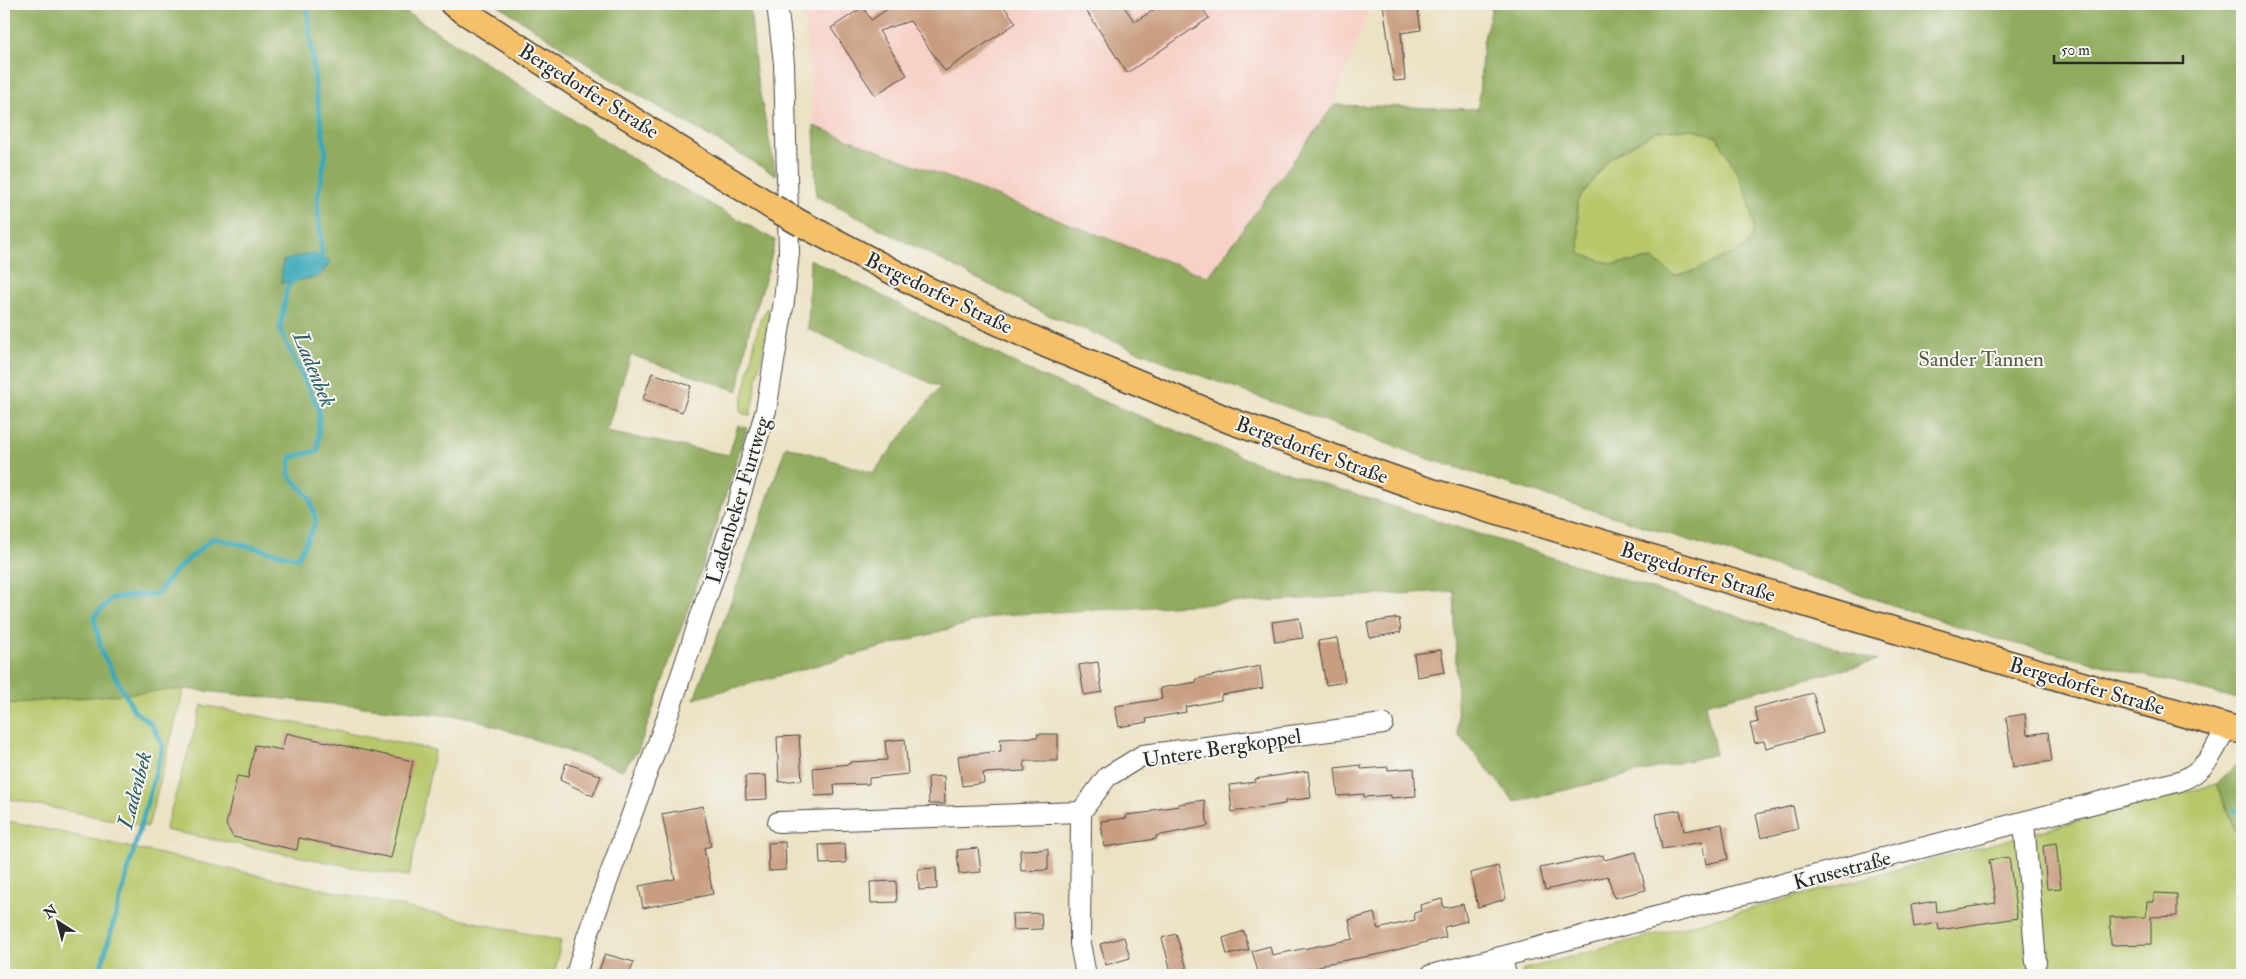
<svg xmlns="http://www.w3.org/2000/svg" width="2246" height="979" font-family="'IM FELL Double Pica',serif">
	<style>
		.built { fill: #f7d1c7 }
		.green { fill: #b7c76a; stroke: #71794a }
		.forest { fill: #91ac5e; stroke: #5e6c44; fill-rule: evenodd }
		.water { fill: #3ba9ba; stroke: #336a72 }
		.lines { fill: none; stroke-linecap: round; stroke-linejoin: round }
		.stream { stroke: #3ba9ba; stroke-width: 5 }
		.building { fill: #c99d80 }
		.minor-casing { stroke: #484642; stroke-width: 22 }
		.major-casing { stroke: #484642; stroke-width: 28 }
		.minor { stroke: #fff; stroke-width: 20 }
		.major { stroke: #f6c06b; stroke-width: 25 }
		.major-bridge-casing { stroke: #484642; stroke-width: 28; stroke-linecap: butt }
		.major-bridge { stroke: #f6c06b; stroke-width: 25 }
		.labels { text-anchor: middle; stroke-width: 4; stroke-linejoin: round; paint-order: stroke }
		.street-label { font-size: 21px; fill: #2b2b2b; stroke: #f6f6f2 }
		.park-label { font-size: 21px; fill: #555a3e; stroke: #f6f6f2 }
		.water-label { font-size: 22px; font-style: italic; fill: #315d64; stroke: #f6f6f2 }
	</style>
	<rect width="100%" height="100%" fill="#f6f6f2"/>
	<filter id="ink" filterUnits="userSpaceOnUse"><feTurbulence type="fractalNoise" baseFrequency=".02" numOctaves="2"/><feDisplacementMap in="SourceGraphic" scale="10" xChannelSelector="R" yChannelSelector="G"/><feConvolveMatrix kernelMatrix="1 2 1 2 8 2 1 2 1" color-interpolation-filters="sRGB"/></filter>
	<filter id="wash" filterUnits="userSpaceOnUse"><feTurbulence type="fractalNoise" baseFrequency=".0096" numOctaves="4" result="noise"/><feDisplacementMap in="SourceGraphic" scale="20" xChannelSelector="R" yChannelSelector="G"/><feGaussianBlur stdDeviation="1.12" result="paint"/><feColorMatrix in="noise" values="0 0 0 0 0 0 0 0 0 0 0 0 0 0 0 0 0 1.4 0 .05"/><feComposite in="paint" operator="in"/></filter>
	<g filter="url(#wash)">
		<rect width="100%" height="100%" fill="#ece2c4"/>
		<!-- built -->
		<path class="built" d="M804,4H1371L1334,105L1208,277L814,126Z"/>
		<!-- green -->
		<g class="green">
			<path d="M1693,129L1717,137C1729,158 1772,227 1745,247C1738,252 1728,255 1720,259C1705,266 1690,274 1673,275L1653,259L1612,264L1580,254L1577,202L1608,159L1657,131Z"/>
			<path d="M768,308L770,313L750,416L742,413L740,410L760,319Z"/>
			<path d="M184,689L148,827L4,798V704Z"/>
			<path d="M202,705L435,750L409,876L373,871L165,830Z"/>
			<path d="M2216,784L2239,839V975H1523L1522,970Z"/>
			<path d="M4,820L561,941L554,975H4Z"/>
		</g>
		<!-- forest -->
		<g class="forest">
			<path d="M4,4H394L660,176L775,240L768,270L748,335L738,391L631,355L606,432L729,455L738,425L747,428L703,566L646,729L638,751L622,770L472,718L184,689L4,704Z"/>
			<path d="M497,4H750L756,73L776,175L599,72Z"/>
			<path d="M1493,4H2242V700L1993,638L1835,586L1426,458L1188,371L1048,315L816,196L814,126L1208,277L1334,105L1478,109L1483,42ZM1693,129L1717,137C1730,158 1771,227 1745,247C1738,252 1728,255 1720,259C1705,266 1690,274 1673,275L1653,259L1612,264L1580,254L1577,202L1609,159L1657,131Z"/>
			<path d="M810,259L1038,375L1254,462L1877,661L1705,704L1716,754L1515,802L1458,734L1454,591L1000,615L694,699L739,580L786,446L873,473L940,387L808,329Z"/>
			<path d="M2238,763L2242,764V975H2238L2239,839L2216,784Z"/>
		</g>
		<!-- water -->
		<path class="water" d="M311,253L331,261L319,277L281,283L283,261Z"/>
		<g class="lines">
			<!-- stream -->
			<g class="stream">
				<path d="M307,4L316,93L326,153L317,200L322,255L316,261"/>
				<path d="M2233,811H2242"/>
				<path d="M100,971L163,746L151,723L135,712L102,653L94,617L112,598L157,594L174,572L213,538L298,558L316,522L310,498L289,475L291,457L318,451L319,410L280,330L287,287L297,278"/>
			</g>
		</g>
		<g id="blocks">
			<!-- building -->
			<g class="building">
				<path d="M895,4H1002L1016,23L945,71L910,21L879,31L907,75L875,95L831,28L863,7L871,20Z"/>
				<path d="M1082,4H1122L1135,22L1162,4H1199L1209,18L1127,73Z"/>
				<path d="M1383,4H1417L1421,30L1401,33L1405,80L1394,81Z"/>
				<path d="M652,373L691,386L682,412L643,399Z"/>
				<path d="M1299,618L1303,638L1275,642L1272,622Z"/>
				<path d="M1399,618L1401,632L1370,638L1367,623Z"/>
				<path d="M1337,638L1345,682L1326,685L1318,641Z"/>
				<path d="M1441,650L1445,672L1417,677L1414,654Z"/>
				<path d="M1098,662L1102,692L1084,695L1079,665Z"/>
				<path d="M1260,666L1263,688L1221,695V700L1185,707L1186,712L1146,719L1147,722L1119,727L1115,706L1162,699L1160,688L1197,682L1196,679Z"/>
				<path d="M1813,693L1823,733L1766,748L1764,741L1755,743L1750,724L1758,722L1754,708Z"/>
				<path d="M2025,714L2027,735L2048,732L2052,761L2013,767L2006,717Z"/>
				<path d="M286,733L413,761L391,858L299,838L297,850L233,837L226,825L237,776L248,778L255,745L282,750Z"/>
				<path d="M1037,734H1058V761H1024L1025,771L983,773L984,783L962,786L958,756L1001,751L1000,739L1038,737Z"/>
				<path d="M799,736L802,780L779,782L777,737Z"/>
				<path d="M905,739L908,774L869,778V784L834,785L835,795L815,796L813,768L850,764V762L887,760L885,741Z"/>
				<path d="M566,763L601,776L593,796L560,780Z"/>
				<path d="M1361,765V769L1388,767V770L1414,768L1416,796L1391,798V795L1364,797V794L1338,796L1335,768Z"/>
				<path d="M1308,771L1311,798L1285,801V804L1232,812L1229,785L1256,782L1255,779Z"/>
				<path d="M766,775L767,799L746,800L745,776Z"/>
				<path d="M944,776L945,804H929L928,777Z"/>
				<path d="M1204,800L1208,826L1156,836V839L1104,847L1101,821L1127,818L1126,815L1152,812V810L1179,806L1178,804Z"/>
				<path d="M703,806L711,846L704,848L713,894L643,908L639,886L675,879L662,814Z"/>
				<path d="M1793,806L1798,829L1761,838L1756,814Z"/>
				<path d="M1680,810L1684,831L1722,824L1728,859L1706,864L1702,842L1662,849L1656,814Z"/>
				<path d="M785,842L786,870L769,871L768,843Z"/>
				<path d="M2056,843L2061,888L2047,889L2043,845Z"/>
				<path d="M845,844L846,863L820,864L819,845Z"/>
				<path d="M978,848L981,872L959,874L957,850Z"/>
				<path d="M1048,849V870L1021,871L1020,850Z"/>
				<path d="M1636,852L1646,890L1614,898L1608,876L1545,890L1540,868L1603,855L1604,860Z"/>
				<path d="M2009,857L2017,918L1939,930L1938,923L1914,927L1911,905L1936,901L1937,912L1996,903L1989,860Z"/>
				<path d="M1498,866L1506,899L1478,907L1470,873Z"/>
				<path d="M936,868L937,889L919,890L918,869Z"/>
				<path d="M896,881L897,902L871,903L870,882Z"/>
				<path d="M2154,893L2177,894V916L2151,917V944L2111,945L2110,917H2146L2147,902H2154Z"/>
				<path d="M1442,899L1444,908L1463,904L1467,921L1444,927L1446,937L1381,954L1324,964L1320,967L1295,972V970L1288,972V970L1271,975H1259L1252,951L1270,946L1272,955L1353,939L1349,920L1374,913L1378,929L1415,920L1414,913L1421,911L1420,905Z"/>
				<path d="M1041,913L1042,929L1013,930L1012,914Z"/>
				<path d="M1244,931L1249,950L1227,955L1223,938Z"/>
				<path d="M1176,934L1189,975H1172L1162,938Z"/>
				<path d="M1124,937L1130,958L1106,965L1100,944Z"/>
				<path d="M605,954L634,962L629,975H597Z"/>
			</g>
		</g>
	</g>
	<g filter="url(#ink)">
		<use href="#blocks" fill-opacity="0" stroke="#484642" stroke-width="1"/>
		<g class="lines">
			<!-- minor casing -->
			<g class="minor-casing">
				<g id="minor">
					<path d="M1081,812L1080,944L1086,975"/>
					<path d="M778,822L1081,812L1107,777L1143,755L1383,724"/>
					<path d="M2024,822L2036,962"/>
					<path d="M1502,958L1506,975"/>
					<path d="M576,975L587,937L666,721L736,510L766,410L784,301L789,252L784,63L777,4"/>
					<path d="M1431,975L2180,781C2206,771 2215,750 2227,726"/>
				</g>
			</g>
			<!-- major casing -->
			<g class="major-casing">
				<g id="major">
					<path d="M453,4L582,88L774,208"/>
					<path d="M802,224L924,288L1047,345L1231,421L1420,488L1863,621L2242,731"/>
				</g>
			</g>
			<!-- minor -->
			<use href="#minor" class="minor"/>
			<!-- major -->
			<use href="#major" class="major"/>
			<!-- major-bridge casing -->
			<g class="major-bridge-casing">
				<path id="major-bridge" d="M774,208L802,224"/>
			</g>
			<!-- major-bridge -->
			<use href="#major-bridge" class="major-bridge"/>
		</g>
	</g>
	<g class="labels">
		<!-- street labels -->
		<g class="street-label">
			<text transform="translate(589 91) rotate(32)" y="7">Bergedorfer Straße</text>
			<text transform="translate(939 293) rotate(26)" y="7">Bergedorfer Straße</text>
			<text transform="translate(1312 450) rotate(20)" y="7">Bergedorfer Straße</text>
			<text transform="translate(738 500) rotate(-73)" y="7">Ladenbeker Furtweg</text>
			<text transform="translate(1698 572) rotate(17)" y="7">Bergedorfer Straße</text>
			<text transform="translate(2087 686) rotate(16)" y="7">Bergedorfer Straße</text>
			<text transform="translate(1222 748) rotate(-9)" y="7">Untere Bergkoppel</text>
			<text transform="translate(1842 870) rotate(-15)" y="7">Krusestraße</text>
		</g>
		<!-- park labels -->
		<g class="park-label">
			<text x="1981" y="366">Sander Tannen</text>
		</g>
		<!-- water labels -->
		<g class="water-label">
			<text transform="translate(315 369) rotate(68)" y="8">Ladenbek</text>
			<text transform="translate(134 790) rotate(-75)" y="8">Ladenbek</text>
		</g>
	</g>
	<!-- margin -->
	<rect width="2246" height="979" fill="none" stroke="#f6f6f2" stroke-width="20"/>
	<!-- north arrow -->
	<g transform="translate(58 922) rotate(324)" stroke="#f6f6f2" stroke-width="4" paint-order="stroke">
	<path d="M0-4L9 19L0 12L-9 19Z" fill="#2b2b2b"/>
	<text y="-8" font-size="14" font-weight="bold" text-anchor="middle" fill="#2b2b2b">N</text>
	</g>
	<!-- scale -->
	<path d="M2054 55v8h129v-8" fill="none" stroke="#2b2b2b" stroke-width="2.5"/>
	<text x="2061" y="55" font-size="15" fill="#2b2b2b" stroke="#f6f6f2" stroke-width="4" paint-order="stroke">50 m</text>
</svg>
